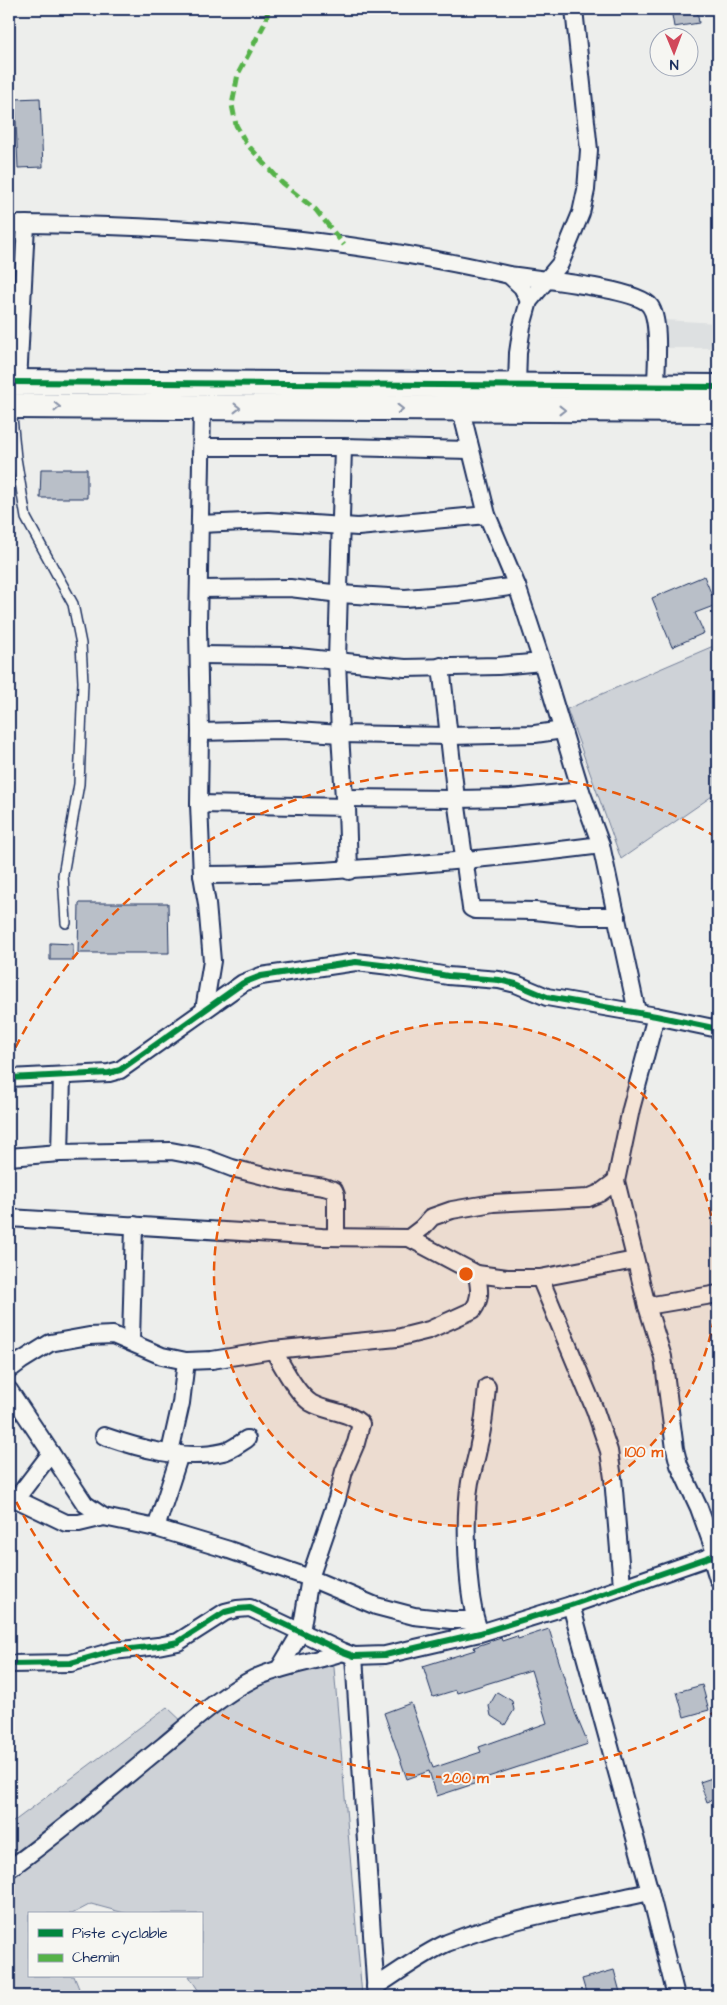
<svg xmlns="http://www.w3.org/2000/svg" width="727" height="2005" font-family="'Architects Daughter',sans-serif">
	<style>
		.built { fill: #dde0e1 }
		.green { fill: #ced2d7; stroke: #74809a }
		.building { fill: #b9bfc8; stroke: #1b2f5e }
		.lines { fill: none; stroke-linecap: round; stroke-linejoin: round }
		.lane-casing { stroke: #1b2f5e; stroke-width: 12 }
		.street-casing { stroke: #1b2f5e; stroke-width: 20 }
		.secondary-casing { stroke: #1b2f5e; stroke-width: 28 }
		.lane { stroke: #f6f6f2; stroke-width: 9 }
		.street { stroke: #f6f6f2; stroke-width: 16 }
		.secondary { stroke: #f6f6f2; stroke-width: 24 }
		.quiet { stroke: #55b248; stroke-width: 5; stroke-dasharray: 10 5; stroke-linecap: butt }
		.cycleway-casing { stroke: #f6f6f2; stroke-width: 9 }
		.cycleway { stroke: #00873e; stroke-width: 6 }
		.oneway { stroke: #8892a8 }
		.ring { fill: none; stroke: #e8590c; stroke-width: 2.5; stroke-dasharray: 9 6 }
		.centre { fill: #e8590c; stroke: #f6f6f2; stroke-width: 2.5 }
		.ring-label { font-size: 15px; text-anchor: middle; font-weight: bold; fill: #e8590c; stroke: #f6f6f2; stroke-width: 4; stroke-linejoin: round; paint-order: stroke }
	</style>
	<rect width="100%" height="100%" fill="#edeeec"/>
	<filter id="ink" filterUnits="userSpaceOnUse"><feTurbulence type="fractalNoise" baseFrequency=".02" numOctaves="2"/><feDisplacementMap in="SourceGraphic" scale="10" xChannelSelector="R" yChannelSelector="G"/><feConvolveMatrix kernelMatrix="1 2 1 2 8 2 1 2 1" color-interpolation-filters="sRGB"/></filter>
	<g filter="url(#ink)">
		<!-- built -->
		<path class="built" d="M664,320L718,323V348H667Z"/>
		<!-- green -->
		<g class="green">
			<path d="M718,644V792L621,859L567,709Z"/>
			<path d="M332,1644L362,1996H202L189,1976H201V1914H128L91,1904L72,1914H29V1976H74L82,1996H9V1825L167,1707L187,1726L279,1669Z"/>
		</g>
		<!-- building -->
		<g class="building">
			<path d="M671,9H697L699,23L674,27Z"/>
			<path d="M40,98L43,167L18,168L15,99Z"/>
			<path d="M41,469H87V498H40Z"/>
			<path d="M704,576L716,605L695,613L704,633L672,647L652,598Z"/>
			<path d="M79,903H168L169,953H78Z"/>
			<path d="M50,943L73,944V960H50Z"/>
			<path d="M549,1629L575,1713L588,1744L482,1779L483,1781L437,1796L429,1771L407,1779L384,1713L411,1703L433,1768L481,1752L479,1747L547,1723L531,1670L457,1693L456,1690L433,1697L423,1666L475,1650L474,1647L501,1638L502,1641L517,1636L518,1639Z"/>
			<path d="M702,1685L709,1710L684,1717L677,1692Z"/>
			<path d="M497,1692L512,1701L514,1710L505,1725L491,1716L489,1706Z"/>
			<path d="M718,1776V1798L707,1802L700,1782Z"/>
			<path d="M614,1970L621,1996H587L582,1979Z"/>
		</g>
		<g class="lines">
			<!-- lane casing -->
			<g class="lane-casing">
				<path id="lane" d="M11,407L16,458L26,518L73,604L81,644L83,682L79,784L63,875L66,923"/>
			</g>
			<!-- street casing -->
			<g class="street-casing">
				<g id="street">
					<path d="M9,224C176,225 346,237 509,275L522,287L529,301"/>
					<path d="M509,275C535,279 637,288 650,306C661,321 656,367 656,386"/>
					<path d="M18,383L26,224"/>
					<path d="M517,385L518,353L522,326L529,301L560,264L581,213L586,190L589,150L574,9"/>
					<path d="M202,408L198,626L200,732L199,804L202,875L207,904L212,961L204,1010"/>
					<path d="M461,410L487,515L517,586L542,662L581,791L601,845L637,1012"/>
					<path d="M202,447H343L470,450"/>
					<path d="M343,447L337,660L340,734L344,798L347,807L349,871"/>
					<path d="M200,524L268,521L358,527L487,515"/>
					<path d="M200,589L290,588L340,594L405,598L458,594L517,586"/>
					<path d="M200,655L288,656L405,668L498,666L542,662"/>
					<path d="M441,666L456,799L471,908L475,910L535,911L581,916H617"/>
					<path d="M200,732L282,730L340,734L449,736L535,734L563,730"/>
					<path d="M344,798L456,799L511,798L581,791"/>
					<path d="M199,804L347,807"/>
					<path d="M202,875C275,875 346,870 419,864C480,859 540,853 601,845"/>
					<path d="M656,1016L631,1109L616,1181L647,1306L663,1357L675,1449L679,1465L699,1508L716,1555"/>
					<path d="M9,1078L109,1073L120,1070L243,983L261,976L356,962L390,966L448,976L499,980L516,984L547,997L656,1016L718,1029"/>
					<path d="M60,1153L62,1076"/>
					<path d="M9,1157L60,1153L171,1151L203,1157L232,1168L284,1181L324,1187L334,1190L336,1195V1237"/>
					<path d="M9,1218L322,1237L409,1238L477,1274L507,1278H540L635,1260"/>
					<path d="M409,1238L422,1228L432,1217L452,1210L493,1203L588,1198L600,1193L616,1181"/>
					<path d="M540,1278L595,1410L609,1451L613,1478L622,1586"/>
					<path d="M647,1306L718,1294"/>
					<path d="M131,1341L134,1225"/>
					<path d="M273,1350C283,1366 296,1393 311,1403C326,1412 349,1411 361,1424L356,1443L344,1471L337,1499L310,1578L301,1632L279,1669"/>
					<path d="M9,1370L21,1361L50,1343L89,1336L113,1335L162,1356L186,1361L212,1360L273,1350L397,1338L429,1330L473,1310C482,1298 479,1288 477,1274"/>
					<path d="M9,1390L85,1504L104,1517L156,1528L229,1550L310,1578L376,1606L414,1616L451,1620H475"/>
					<path d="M104,1436C141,1449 184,1461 223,1452C232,1450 240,1443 247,1439"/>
					<path d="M170,1452L181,1403L186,1361"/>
					<path d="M9,1497L16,1499L51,1453"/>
					<path d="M16,1499L66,1523H79L104,1517"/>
					<path d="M156,1528L180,1454"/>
					<path d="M711,1556L718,1579"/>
					<path d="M571,1605L650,1892L676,1996"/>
					<path d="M479,1630C466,1596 464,1517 470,1482C473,1469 477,1457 479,1444C484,1425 485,1407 487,1387"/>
					<path d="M354,1656L376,1996"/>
					<path d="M9,1664L71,1663L113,1651L158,1646L178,1642L225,1612L237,1609L250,1608L343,1652L354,1656L385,1655L480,1633L571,1605L718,1554"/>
					<path d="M9,1869C63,1831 112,1787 163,1746C192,1722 221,1695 255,1678C283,1665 314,1662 343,1652"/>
					<path d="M375,1987C397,1973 424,1953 447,1943C512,1917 582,1907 650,1892"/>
				</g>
			</g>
			<!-- secondary casing -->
			<g class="secondary-casing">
				<g id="secondary">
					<path d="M9,382L718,387"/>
					<path d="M9,406L718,410"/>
				</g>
			</g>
			<!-- lane -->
			<use href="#lane" class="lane"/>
			<!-- street -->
			<use href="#street" class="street"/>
			<!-- secondary -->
			<use href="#secondary" class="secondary"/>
			<!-- quiet -->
			<path class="quiet" d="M268,9L266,21L238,74L232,105L236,125L246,143L282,183L316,210L344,245"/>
			<!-- cycleway casing -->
			<g class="cycleway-casing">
				<g id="cycleway">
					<path d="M9,382L718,387"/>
					<path d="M9,1078L109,1073L120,1070L243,983L261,976L356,962L390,966L448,976L499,980L516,984L547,997L656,1016L718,1029"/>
					<path d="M9,1664L71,1663L113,1651L158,1646L178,1642L225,1612L237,1609L250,1608L343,1652L354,1656L385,1655L480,1633L571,1605L718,1554"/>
				</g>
			</g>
			<!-- cycleway -->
			<use href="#cycleway" class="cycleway"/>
		</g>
		<!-- one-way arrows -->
		<defs><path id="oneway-chevron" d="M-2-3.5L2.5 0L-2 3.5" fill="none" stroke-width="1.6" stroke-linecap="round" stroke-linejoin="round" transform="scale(1.25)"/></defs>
		<g class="oneway">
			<use href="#oneway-chevron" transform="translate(57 407)"/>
			<use href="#oneway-chevron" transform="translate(237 408)"/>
			<use href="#oneway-chevron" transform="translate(400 409)"/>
			<use href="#oneway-chevron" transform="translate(562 410)"/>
		</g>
	</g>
	<!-- distance rings -->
	<circle cx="466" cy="1274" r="252" fill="#e8590c" fill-opacity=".12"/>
	<g class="ring">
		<circle cx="466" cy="1274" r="252"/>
		<path d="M718 1710A504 504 0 0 1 9 1487M9 1061A504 504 0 0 1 718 838"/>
	</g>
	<circle cx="466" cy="1274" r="8" class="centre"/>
	<g class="ring-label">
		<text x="644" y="1457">100 m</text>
		<text x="466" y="1783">200 m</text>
	</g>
	<!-- margin -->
	<rect width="727" height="2005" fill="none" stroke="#f6f6f2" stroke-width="30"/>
	<rect x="15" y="15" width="697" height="1975" fill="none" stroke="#1b2f5e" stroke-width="2" filter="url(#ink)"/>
	<!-- legend -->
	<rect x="28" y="1912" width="175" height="65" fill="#f6f6f2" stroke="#9ea6b7"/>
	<rect x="38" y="1929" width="25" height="8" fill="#00873e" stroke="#9ea6b7"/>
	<text x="72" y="1938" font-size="15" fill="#1b2f5e">Piste cyclable</text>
	<rect x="38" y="1954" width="25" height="8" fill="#55b248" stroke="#9ea6b7"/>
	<text x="72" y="1962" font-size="15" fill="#1b2f5e">Chemin</text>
	<!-- north arrow -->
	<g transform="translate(674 52) rotate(179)"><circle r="24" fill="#f6f6f2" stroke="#9ea6b7"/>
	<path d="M0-4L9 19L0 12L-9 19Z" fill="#d1495b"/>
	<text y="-8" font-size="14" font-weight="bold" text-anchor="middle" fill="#1b2f5e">N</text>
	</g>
</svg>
